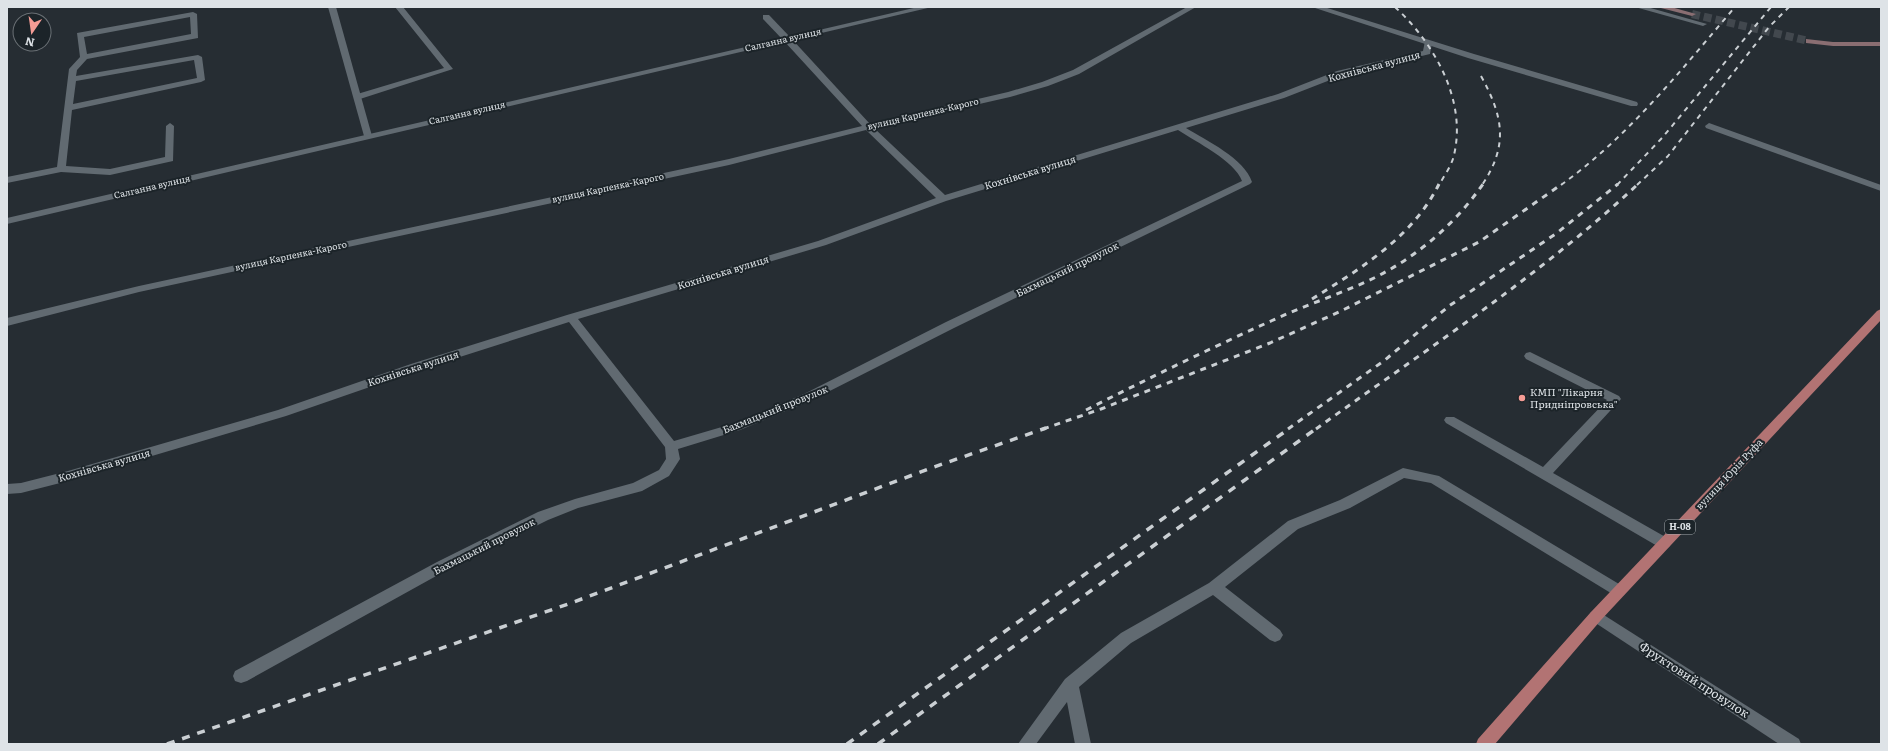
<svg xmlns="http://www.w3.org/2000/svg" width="1888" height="751" font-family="Literata,serif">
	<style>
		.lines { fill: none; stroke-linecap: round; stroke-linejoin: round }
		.secondary-tunnel { stroke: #42484e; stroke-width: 8; stroke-dasharray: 8 4; stroke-linecap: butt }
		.service { fill: #616a71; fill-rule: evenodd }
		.minor { fill: #616a71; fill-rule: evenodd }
		.tertiary { fill: #616a71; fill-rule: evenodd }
		.secondary { fill: #8a6e72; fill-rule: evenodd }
		.primary { fill: #b27373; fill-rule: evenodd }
		.rail-far2 { stroke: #cacfd3; stroke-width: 2; stroke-dasharray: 5 5; stroke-linecap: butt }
		.rail-far1 { stroke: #cacfd3; stroke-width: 3; stroke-dasharray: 6 6; stroke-linecap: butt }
		.rail { stroke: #cacfd3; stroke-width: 3.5; stroke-dasharray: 8 8; stroke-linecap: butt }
		.poi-dot { fill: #f59c95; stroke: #1c2429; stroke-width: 1.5 }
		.labels { text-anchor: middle; stroke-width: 4; stroke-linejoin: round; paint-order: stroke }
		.far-street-label { font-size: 9px; fill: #dee3e7; stroke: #1c2429 }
		.shield { fill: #1c2429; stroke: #a4aaae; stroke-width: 1 }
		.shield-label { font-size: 9px; font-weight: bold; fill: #dee3e7 }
		.street-label { font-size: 10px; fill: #dee3e7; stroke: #1c2429 }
		.poi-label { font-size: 10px; fill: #dee3e7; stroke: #1c2429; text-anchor: start }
		.near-street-label { font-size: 12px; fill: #dee3e7; stroke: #1c2429 }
	</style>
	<rect width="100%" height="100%" fill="#262d33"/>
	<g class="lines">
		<!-- secondary-tunnel -->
		<path class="secondary-tunnel" d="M1692,14L1809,41"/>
		<!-- service -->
		<g class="service">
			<path d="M395,7H403L453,69L360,99H354V95L444,68Z"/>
			<path d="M1312,7H1324L1474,54L1637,102L1638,104L1637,106H1631L1468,58Z"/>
			<path d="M193,12L197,14L198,38L87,59L77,70L76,76L198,55L202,57L205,80L201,82L72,110L66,166L110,169L165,157L166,126L170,123L174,126L173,161L110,175L61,172L7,183V177L57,167L69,69L80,57L77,33ZM190,17L191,34L87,54L84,37ZM194,60L197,78L73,104L76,81Z"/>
			<path d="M763,15H769L790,37V41H784L763,19Z"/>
			<path d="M1709,123L1881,185V191L1706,128L1705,126Z"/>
			<path d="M1530,352L1619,396L1621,399L1553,473L1669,539L1671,543L1669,547L1664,549L1659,547L1446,423L1444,420L1446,417H1454L1543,467L1607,400L1526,359L1524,356L1526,353Z"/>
			<path d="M1403,468L1439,476L1624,587L1626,591L1624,595L1619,597L1614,595L1431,483L1404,478L1350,508L1298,529L1225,587L1280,630L1283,635L1280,640L1275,642L1270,640L1213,595L1131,643L1079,687L1091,744H1075L1067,702L1036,744H1018L1065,679L1121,633L1209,583L1288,521L1340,500Z"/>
		</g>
		<!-- minor -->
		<g class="minor">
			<path d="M328,7H336L372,136L371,138H365L364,136Z"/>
			<path d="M1187,7H1196L1079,74L1048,86L1010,97L874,128L945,195L1278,94L1337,71L1423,51L1425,41H1431L1432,43L1430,54L1343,75L1284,98L1186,128C1207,141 1244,158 1252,182L1250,184L954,328L812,400L740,430L678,449L680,459L669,476L642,491L578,508L548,520L447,570L247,681L241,683L235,681L233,676L235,671L437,562L538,512L575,499L633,483L659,470L666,459L665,447L569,322L419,370L286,416L68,481L21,493L7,494V484L21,483L68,471L278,410L411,364L567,315L818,241L936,198L866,130L729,165L139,292L7,326V318L139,286L729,159L862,126L784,41V37H790L870,124L1008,92L1042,82L1073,70ZM1178,130C1196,142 1235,161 1242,181L946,322L804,394L732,424L674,441L578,319L826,245L946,201Z"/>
			<path d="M1635,7H1647L1707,24L1703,26Z"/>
			<path d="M1596,610L1799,739L1801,744H1779L1591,620L1588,616L1591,612Z"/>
		</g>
		<!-- tertiary -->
		<path class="tertiary" d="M918,7H932L7,224V218Z"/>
		<!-- secondary -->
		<g class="secondary">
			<path d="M1657,7H1671L1696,14L1692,16Z"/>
			<path d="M1806,39L1833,42H1881V46H1833L1806,43Z"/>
		</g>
		<!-- primary -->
		<path class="primary" d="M1881,309V320L1601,620L1495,744H1476L1478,739L1591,612L1877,311Z"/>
		<!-- rail-far2 -->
		<g class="rail-far2">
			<path d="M1395,7C1434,43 1467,100 1454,155C1452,165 1444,176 1439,185"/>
			<path d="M1481,76C1503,116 1509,145 1482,185"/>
			<path d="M1561,185C1629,136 1681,70 1735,7"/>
			<path d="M1617,185L1662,138L1771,7"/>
			<path d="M1637,185L1668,156L1769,27L1789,7"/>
		</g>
		<!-- rail-far1 -->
		<g class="rail-far1">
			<path d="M1312,299C1360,269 1413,237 1439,184"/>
			<path d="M1086,410C1147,379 1209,349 1271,321C1305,305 1341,294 1374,278C1418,256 1455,224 1483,184"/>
			<path d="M1043,429L1101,409L1270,343L1341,311L1479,242L1562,184"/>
			<path d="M1288,429L1385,360L1449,306L1557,233L1618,184"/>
			<path d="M1316,429C1424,351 1541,275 1638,184"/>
		</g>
		<!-- rail -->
		<g class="rail">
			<path d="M167,744L571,603L934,467L1046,428"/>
			<path d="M847,744L1290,428"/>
			<path d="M878,744L1317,428"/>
		</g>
	</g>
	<!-- markers -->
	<circle class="poi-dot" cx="1522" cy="398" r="4"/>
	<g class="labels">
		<!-- far-street labels -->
		<g class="far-street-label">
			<text transform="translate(783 40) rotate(-13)" y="3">Салганна вулиця</text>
			<text transform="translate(467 113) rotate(-13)" y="3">Салганна вулиця</text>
			<text transform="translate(923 114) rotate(-13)" y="3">вулиця Карпенка-Карого</text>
			<text transform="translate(152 187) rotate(-13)" y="3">Салганна вулиця</text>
			<text transform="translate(608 188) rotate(-12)" y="3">вулиця Карпенка-Карого</text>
			<text transform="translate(291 256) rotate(-12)" y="3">вулиця Карпенка-Карого</text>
		</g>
		<!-- shield labels -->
		<rect class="shield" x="1665" y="520" width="30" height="14" rx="3"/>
		<g class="shield-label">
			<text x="1680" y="530">Н-08</text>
		</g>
		<!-- street labels -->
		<g class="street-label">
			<text transform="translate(1374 66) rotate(-15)" y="4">Кохнівська вулиця</text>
			<text transform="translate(1030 172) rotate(-17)" y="4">Кохнівська вулиця</text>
			<text transform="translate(1067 269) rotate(-26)" y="4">Бахмацький провулок</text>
			<text transform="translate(723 272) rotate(-17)" y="4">Кохнівська вулиця</text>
			<text transform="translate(413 368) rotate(-18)" y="4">Кохнівська вулиця</text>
			<text transform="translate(775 409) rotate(-22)" y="4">Бахмацький провулок</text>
			<text transform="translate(104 465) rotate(-16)" y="4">Кохнівська вулиця</text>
			<text transform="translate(1729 474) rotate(-47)" y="4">вулиця Юрія Руфа</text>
			<text transform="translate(484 546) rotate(-27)" y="4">Бахмацький провулок</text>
		</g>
		<!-- poi labels -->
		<g class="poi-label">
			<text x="1530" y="396">КМП "Лікарня<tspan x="1530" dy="12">Придніпровська"</tspan></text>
		</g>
		<!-- near-street labels -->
		<g class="near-street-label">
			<text transform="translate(1694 680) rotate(33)" y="4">Фруктовий провулок</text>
		</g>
	</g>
	<!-- border -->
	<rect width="1888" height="751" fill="none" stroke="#dee3e7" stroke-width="16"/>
	<!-- north arrow -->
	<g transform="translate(32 32) rotate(193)"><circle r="19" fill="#1c2429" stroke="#6a7075"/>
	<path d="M0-3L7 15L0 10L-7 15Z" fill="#f59c95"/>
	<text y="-6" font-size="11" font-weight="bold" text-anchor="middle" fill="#dee3e7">N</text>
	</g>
</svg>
